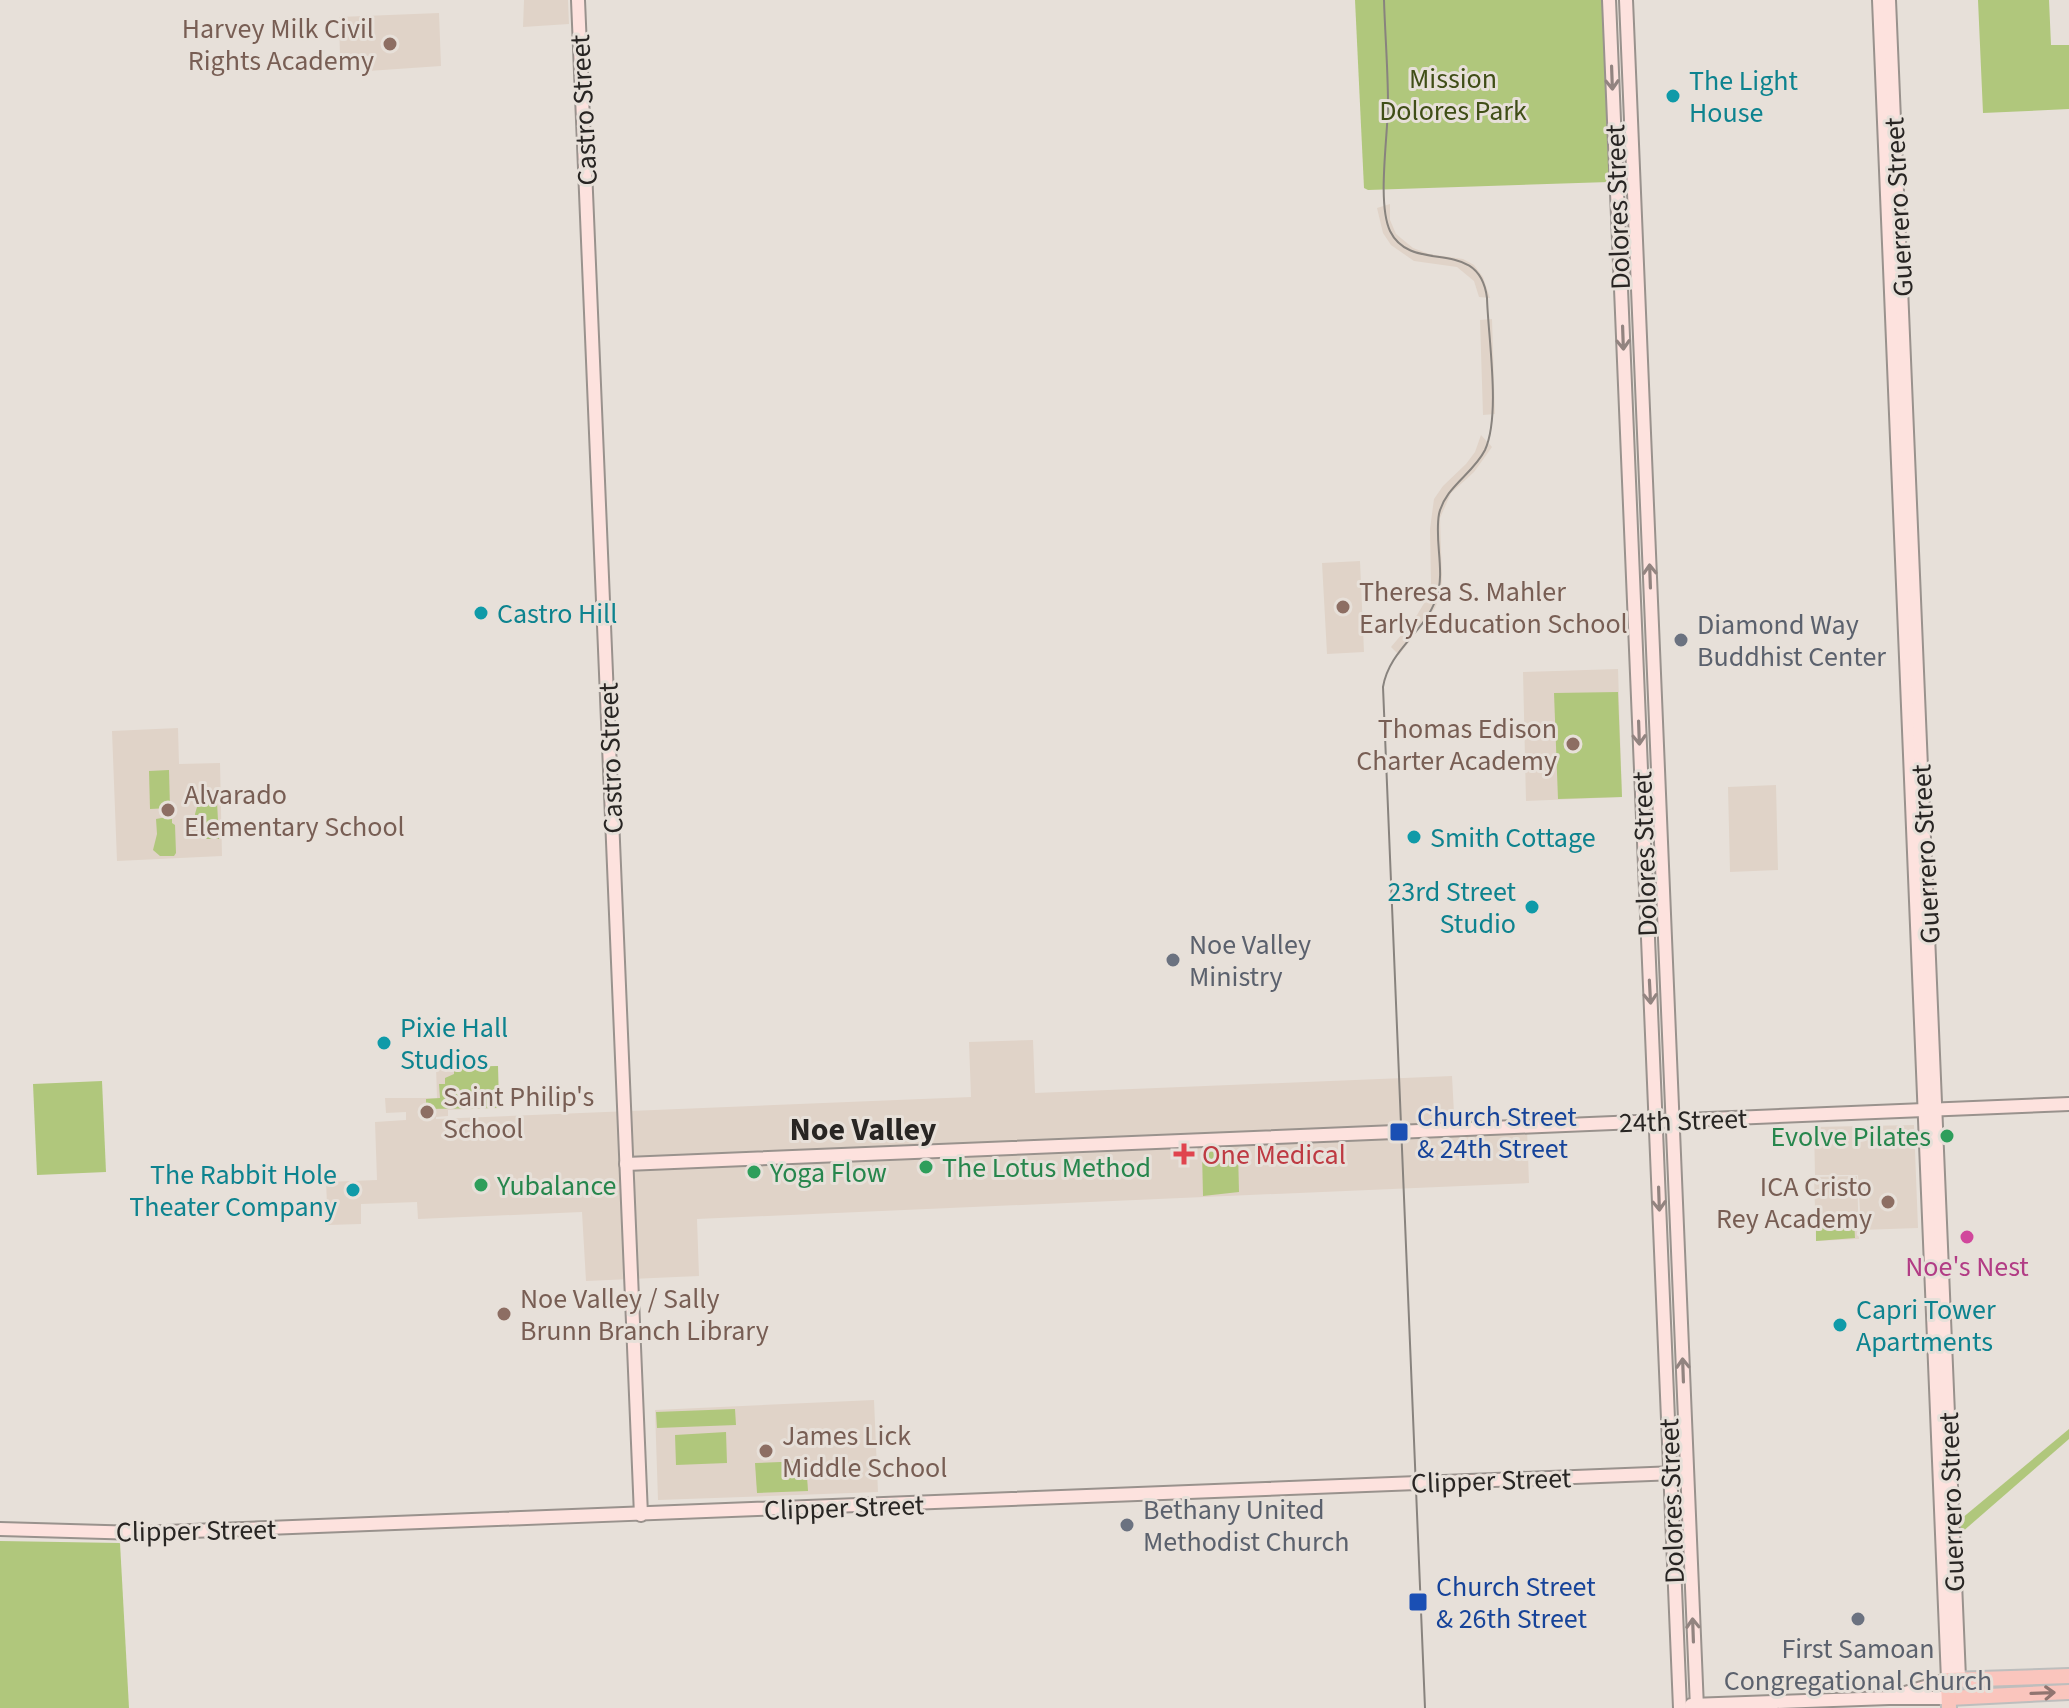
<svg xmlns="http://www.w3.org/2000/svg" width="2069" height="1708" font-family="'Source Sans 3',sans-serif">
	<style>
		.built { fill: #e0d3c8 }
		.green { fill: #b0c77c }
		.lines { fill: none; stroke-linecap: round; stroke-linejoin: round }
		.secondary-casing { stroke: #99928d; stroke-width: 16 }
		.primary-casing { stroke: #bebebd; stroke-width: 18 }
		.secondary { stroke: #fde2de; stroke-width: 12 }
		.primary { stroke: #fac5bd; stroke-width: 14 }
		.tram { stroke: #88837e; stroke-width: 2 }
		.oneway { stroke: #928480 }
		.oneway2 { stroke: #917570 }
		.education-dot { fill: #8d6e63; stroke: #e7e0d9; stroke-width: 3 }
		.culture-dot { fill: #0f9aa8; stroke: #e7e0d9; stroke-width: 3 }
		.worship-dot { fill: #6b7280; stroke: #e7e0d9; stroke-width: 3 }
		.transit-dot { fill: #1a4fb4; stroke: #e7e0d9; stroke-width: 3 }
		.leisure-dot { fill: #2e9e5b; stroke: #e7e0d9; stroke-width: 3 }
		.health-dot { fill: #e0444e; stroke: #e7e0d9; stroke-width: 3 }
		.hotel-dot { fill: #d1479c; stroke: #e7e0d9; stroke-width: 3 }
		.labels { text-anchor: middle; stroke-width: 6; stroke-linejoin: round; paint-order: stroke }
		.education-label { font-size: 28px; fill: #785e54; stroke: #e7e0d9; text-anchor: start }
		.park-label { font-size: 28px; fill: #404e17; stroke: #e7e0d9 }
		.culture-label { font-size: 28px; fill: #0d838f; stroke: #e7e0d9; text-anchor: start }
		.street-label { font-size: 28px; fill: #282523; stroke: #e7e0d9 }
		.worship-label { font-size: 28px; fill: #5b616d; stroke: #e7e0d9; text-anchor: start }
		.transit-label { font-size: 28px; fill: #164399; stroke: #e7e0d9; text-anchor: start }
		.leisure-label { font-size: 28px; fill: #27864d; stroke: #e7e0d9; text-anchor: start }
		.health-label { font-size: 28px; fill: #be3a42; stroke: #e7e0d9; text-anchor: start }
		.hotel-label { font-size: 28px; fill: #b23c85; stroke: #e7e0d9 }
		.quarter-label { font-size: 32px; font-weight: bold; fill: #282523; stroke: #e7e0d9 }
	</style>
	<rect width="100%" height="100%" fill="#e7e0d9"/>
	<!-- built -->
	<g class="built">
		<path d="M524,0H568L569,24L523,27Z"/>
		<path d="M439,13L441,66L368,71V56L340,57L339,17Z"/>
		<path d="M1390,204V220L1396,234L1413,248L1429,254L1463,259L1474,265L1483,277L1490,298L1479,297L1474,281L1457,267L1414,261L1391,245L1383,233L1377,208Z"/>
		<path d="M1492,319L1495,414L1483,415L1480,320Z"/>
		<path d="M1481,435L1492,447L1474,472L1451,493L1440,518L1442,580L1441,593L1435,608L1399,655L1391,647L1414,620L1426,600L1431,583L1430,529L1434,499L1443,486L1466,464L1475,452Z"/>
		<path d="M1360,561L1364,652L1327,654L1322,563Z"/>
		<path d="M1618,669L1622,797L1526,801L1523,672Z"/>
		<path d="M178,728L179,764L220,763L222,856L117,861L112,731Z"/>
		<path d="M1776,785L1778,870L1730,872L1728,787Z"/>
		<path d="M1033,1040L1035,1093L1452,1076L1455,1132L1527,1129L1529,1183L697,1219L699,1276L586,1281L582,1212L418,1219L417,1202L361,1204V1224L328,1225L326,1182L377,1180L375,1122L406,1120V1112L386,1113L385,1098H437L436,1066H498L499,1108L448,1110V1116L436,1117V1119L971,1097L969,1042Z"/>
		<path d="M1914,1125L1918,1228L1861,1230L1858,1175H1815L1814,1127Z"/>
		<path d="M1857,1176L1859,1239L1816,1241L1814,1177Z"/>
		<path d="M874,1400L878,1492L658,1500L655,1410Z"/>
	</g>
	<!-- green -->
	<g class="green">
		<path d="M1355,0H1602L1609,182L1368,190L1364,188Z"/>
		<path d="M1978,0H2049L2051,45H2069V109L1983,113Z"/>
		<path d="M1618,692L1622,797L1558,799L1554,693Z"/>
		<path d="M169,770L170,808L150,809L149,771Z"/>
		<path d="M207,800L217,802L219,839H206L205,824H197L195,814L197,807Z"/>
		<path d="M172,816V823L175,825L176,853L174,856H160L153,850L157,834L156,819Z"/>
		<path d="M498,1066L499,1108L426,1109V1099L440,1098L439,1084H445V1078L454,1074V1067Z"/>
		<path d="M102,1081L106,1172L37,1175L33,1084Z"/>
		<path d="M1238,1151L1239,1192L1203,1196L1202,1152Z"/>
		<path d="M1854,1219L1855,1238L1816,1241V1221Z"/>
		<path d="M735,1409L736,1425L657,1428L656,1412Z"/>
		<path d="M2069,1429V1439L1961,1533V1519Z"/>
		<path d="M726,1432L727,1463L676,1465L675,1435Z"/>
		<path d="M806,1461L808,1491L757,1493L755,1463Z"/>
		<path d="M0,1541L120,1543L129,1708H0Z"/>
	</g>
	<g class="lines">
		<!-- secondary casing -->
		<g class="secondary-casing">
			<g id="secondary">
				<path d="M578,0L641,1515"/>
				<path d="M1609,0L1680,1708"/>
				<path d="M1626,0L1697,1708"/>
				<path d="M1879,0L1948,1680L1889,1698"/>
				<path d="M1889,0L1959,1678"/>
				<path d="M626,1164L2069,1104"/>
				<path d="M0,1529L140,1533L1676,1473"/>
				<path d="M1691,1705L1889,1698H1949"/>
			</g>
		</g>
		<!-- primary casing -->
		<g class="primary-casing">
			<g id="primary">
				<path d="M1949,1698L2069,1692"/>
				<path d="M1949,1708L1948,1680L2069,1676"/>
			</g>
		</g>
		<!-- secondary -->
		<use href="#secondary" class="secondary"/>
		<!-- primary -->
		<use href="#primary" class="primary"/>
		<!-- tram -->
		<path class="tram" d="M1384,0C1385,34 1388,69 1388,104C1388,136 1377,203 1390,231C1412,276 1479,235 1487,298C1488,337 1501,415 1485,450C1473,474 1445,487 1439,514C1434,542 1446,572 1436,599C1424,633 1389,650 1383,687L1425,1708"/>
	</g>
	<!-- one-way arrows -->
	<defs><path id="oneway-shaft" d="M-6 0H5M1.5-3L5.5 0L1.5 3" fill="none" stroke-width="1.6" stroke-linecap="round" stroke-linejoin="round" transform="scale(2)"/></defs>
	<g class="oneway">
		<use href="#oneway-shaft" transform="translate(1612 78) rotate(88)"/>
		<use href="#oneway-shaft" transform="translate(1623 338) rotate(88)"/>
		<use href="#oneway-shaft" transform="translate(1650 576) rotate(-92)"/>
		<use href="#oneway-shaft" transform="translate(1639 733) rotate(88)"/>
		<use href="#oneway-shaft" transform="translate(1650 992) rotate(87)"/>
		<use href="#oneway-shaft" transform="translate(1659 1199) rotate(88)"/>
		<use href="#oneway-shaft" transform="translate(1683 1370) rotate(-92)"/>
		<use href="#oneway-shaft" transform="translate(1693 1630) rotate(-92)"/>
	</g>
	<use class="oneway2" href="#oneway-shaft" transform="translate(2043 1693) rotate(-2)"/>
	<!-- markers -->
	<g class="education-dot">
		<circle cx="390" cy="44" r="8"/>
		<circle cx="1343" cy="607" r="8"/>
		<circle cx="1573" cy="744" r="8"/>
		<circle cx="168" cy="810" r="8"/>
		<circle cx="427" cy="1112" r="8"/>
		<circle cx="1888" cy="1202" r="8"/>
		<circle cx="504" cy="1314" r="8"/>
		<circle cx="766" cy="1451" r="8"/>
	</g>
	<g class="culture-dot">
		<circle cx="1673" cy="96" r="8"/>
		<circle cx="481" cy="613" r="8"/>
		<circle cx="1414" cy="837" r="8"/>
		<circle cx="1532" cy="907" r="8"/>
		<circle cx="384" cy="1043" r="8"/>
		<circle cx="353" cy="1190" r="8"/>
		<circle cx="1840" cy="1325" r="8"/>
	</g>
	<g class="worship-dot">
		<circle cx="1681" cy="640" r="8"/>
		<circle cx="1173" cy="960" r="8"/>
		<circle cx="1127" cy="1525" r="8"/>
		<circle cx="1858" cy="1619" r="8"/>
	</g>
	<g class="transit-dot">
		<rect x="1389" y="1122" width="20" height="20" rx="4"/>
		<rect x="1408" y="1592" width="20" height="20" rx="4"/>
	</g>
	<g class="leisure-dot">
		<circle cx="1947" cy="1136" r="8"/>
		<circle cx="926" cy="1167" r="8"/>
		<circle cx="754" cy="1172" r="8"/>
		<circle cx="481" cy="1185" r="8"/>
	</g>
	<path class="health-dot" d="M1180 1142h8v8h8v8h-8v8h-8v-8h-8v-8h8z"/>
	<circle class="hotel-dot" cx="1967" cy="1237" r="8"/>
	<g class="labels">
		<!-- education labels -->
		<g class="education-label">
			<text x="374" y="38" text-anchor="end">Harvey Milk Civil<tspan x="374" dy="32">Rights Academy</tspan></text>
			<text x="1359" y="601">Theresa S. Mahler<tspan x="1359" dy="32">Early Education School</tspan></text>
			<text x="1557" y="738" text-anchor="end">Thomas Edison<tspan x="1557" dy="32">Charter Academy</tspan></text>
			<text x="184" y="804">Alvarado<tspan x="184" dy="32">Elementary School</tspan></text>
			<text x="443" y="1106">Saint Philip's<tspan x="443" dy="32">School</tspan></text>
			<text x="1872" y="1196" text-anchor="end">ICA Cristo<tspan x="1872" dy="32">Rey Academy</tspan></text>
			<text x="520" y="1308">Noe Valley / Sally<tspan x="520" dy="32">Brunn Branch Library</tspan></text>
			<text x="782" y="1445">James Lick<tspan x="782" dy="32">Middle School</tspan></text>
		</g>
		<!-- park labels -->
		<g class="park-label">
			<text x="1453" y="88">Mission<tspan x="1453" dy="32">Dolores Park</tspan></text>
		</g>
		<!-- culture labels -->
		<g class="culture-label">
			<text x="1689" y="90">The Light<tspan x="1689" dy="32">House</tspan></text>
			<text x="497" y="623">Castro Hill</text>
			<text x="1430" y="847">Smith Cottage</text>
			<text x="1516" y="901" text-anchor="end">23rd Street<tspan x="1516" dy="32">Studio</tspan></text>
			<text x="400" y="1037">Pixie Hall<tspan x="400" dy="32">Studios</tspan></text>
			<text x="337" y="1184" text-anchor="end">The Rabbit Hole<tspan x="337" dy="32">Theater Company</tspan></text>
			<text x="1856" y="1319">Capri Tower<tspan x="1856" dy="32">Apartments</tspan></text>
		</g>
		<!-- street labels -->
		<g class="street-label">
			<text transform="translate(583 110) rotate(-93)" y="10">Castro Street</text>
			<text transform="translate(1617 207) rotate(-92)" y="10">Dolores Street</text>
			<text transform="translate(1898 207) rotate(-93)" y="10">Guerrero Street</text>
			<text transform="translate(610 758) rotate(-92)" y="10">Castro Street</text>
			<text transform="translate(1644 854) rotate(-92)" y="10">Dolores Street</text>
			<text transform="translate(1925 854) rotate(-93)" y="10">Guerrero Street</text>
			<text transform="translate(1683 1120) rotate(-2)" y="10">24th Street</text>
			<text transform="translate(1491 1480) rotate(-2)" y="10">Clipper Street</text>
			<text transform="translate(1671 1501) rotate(-92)" y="10">Dolores Street</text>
			<text transform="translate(1951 1502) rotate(-92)" y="10">Guerrero Street</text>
			<text transform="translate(844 1507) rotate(-2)" y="10">Clipper Street</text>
			<text transform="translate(196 1530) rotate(-1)" y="10">Clipper Street</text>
		</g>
		<!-- worship labels -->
		<g class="worship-label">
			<text x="1697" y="634">Diamond Way<tspan x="1697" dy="32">Buddhist Center</tspan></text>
			<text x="1189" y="954">Noe Valley<tspan x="1189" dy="32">Ministry</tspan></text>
			<text x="1143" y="1519">Bethany United<tspan x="1143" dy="32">Methodist Church</tspan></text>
			<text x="1858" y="1658" text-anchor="middle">First Samoan<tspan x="1858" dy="32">Congregational Church</tspan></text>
		</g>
		<!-- transit labels -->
		<g class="transit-label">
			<text x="1417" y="1126">Church Street<tspan x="1417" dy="32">&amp; 24th Street</tspan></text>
			<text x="1436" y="1596">Church Street<tspan x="1436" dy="32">&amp; 26th Street</tspan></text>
		</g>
		<!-- leisure labels -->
		<g class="leisure-label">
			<text x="1931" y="1146" text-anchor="end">Evolve Pilates</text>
			<text x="942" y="1177">The Lotus Method</text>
			<text x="770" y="1182">Yoga Flow</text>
			<text x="497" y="1195">Yubalance</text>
		</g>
		<!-- health labels -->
		<g class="health-label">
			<text x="1202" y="1164">One Medical</text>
		</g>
		<!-- hotel labels -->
		<g class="hotel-label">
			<text x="1967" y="1276">Noe's Nest</text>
		</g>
		<!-- quarter labels -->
		<g class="quarter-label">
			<text x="863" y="1140">Noe Valley</text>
		</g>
	</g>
</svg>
